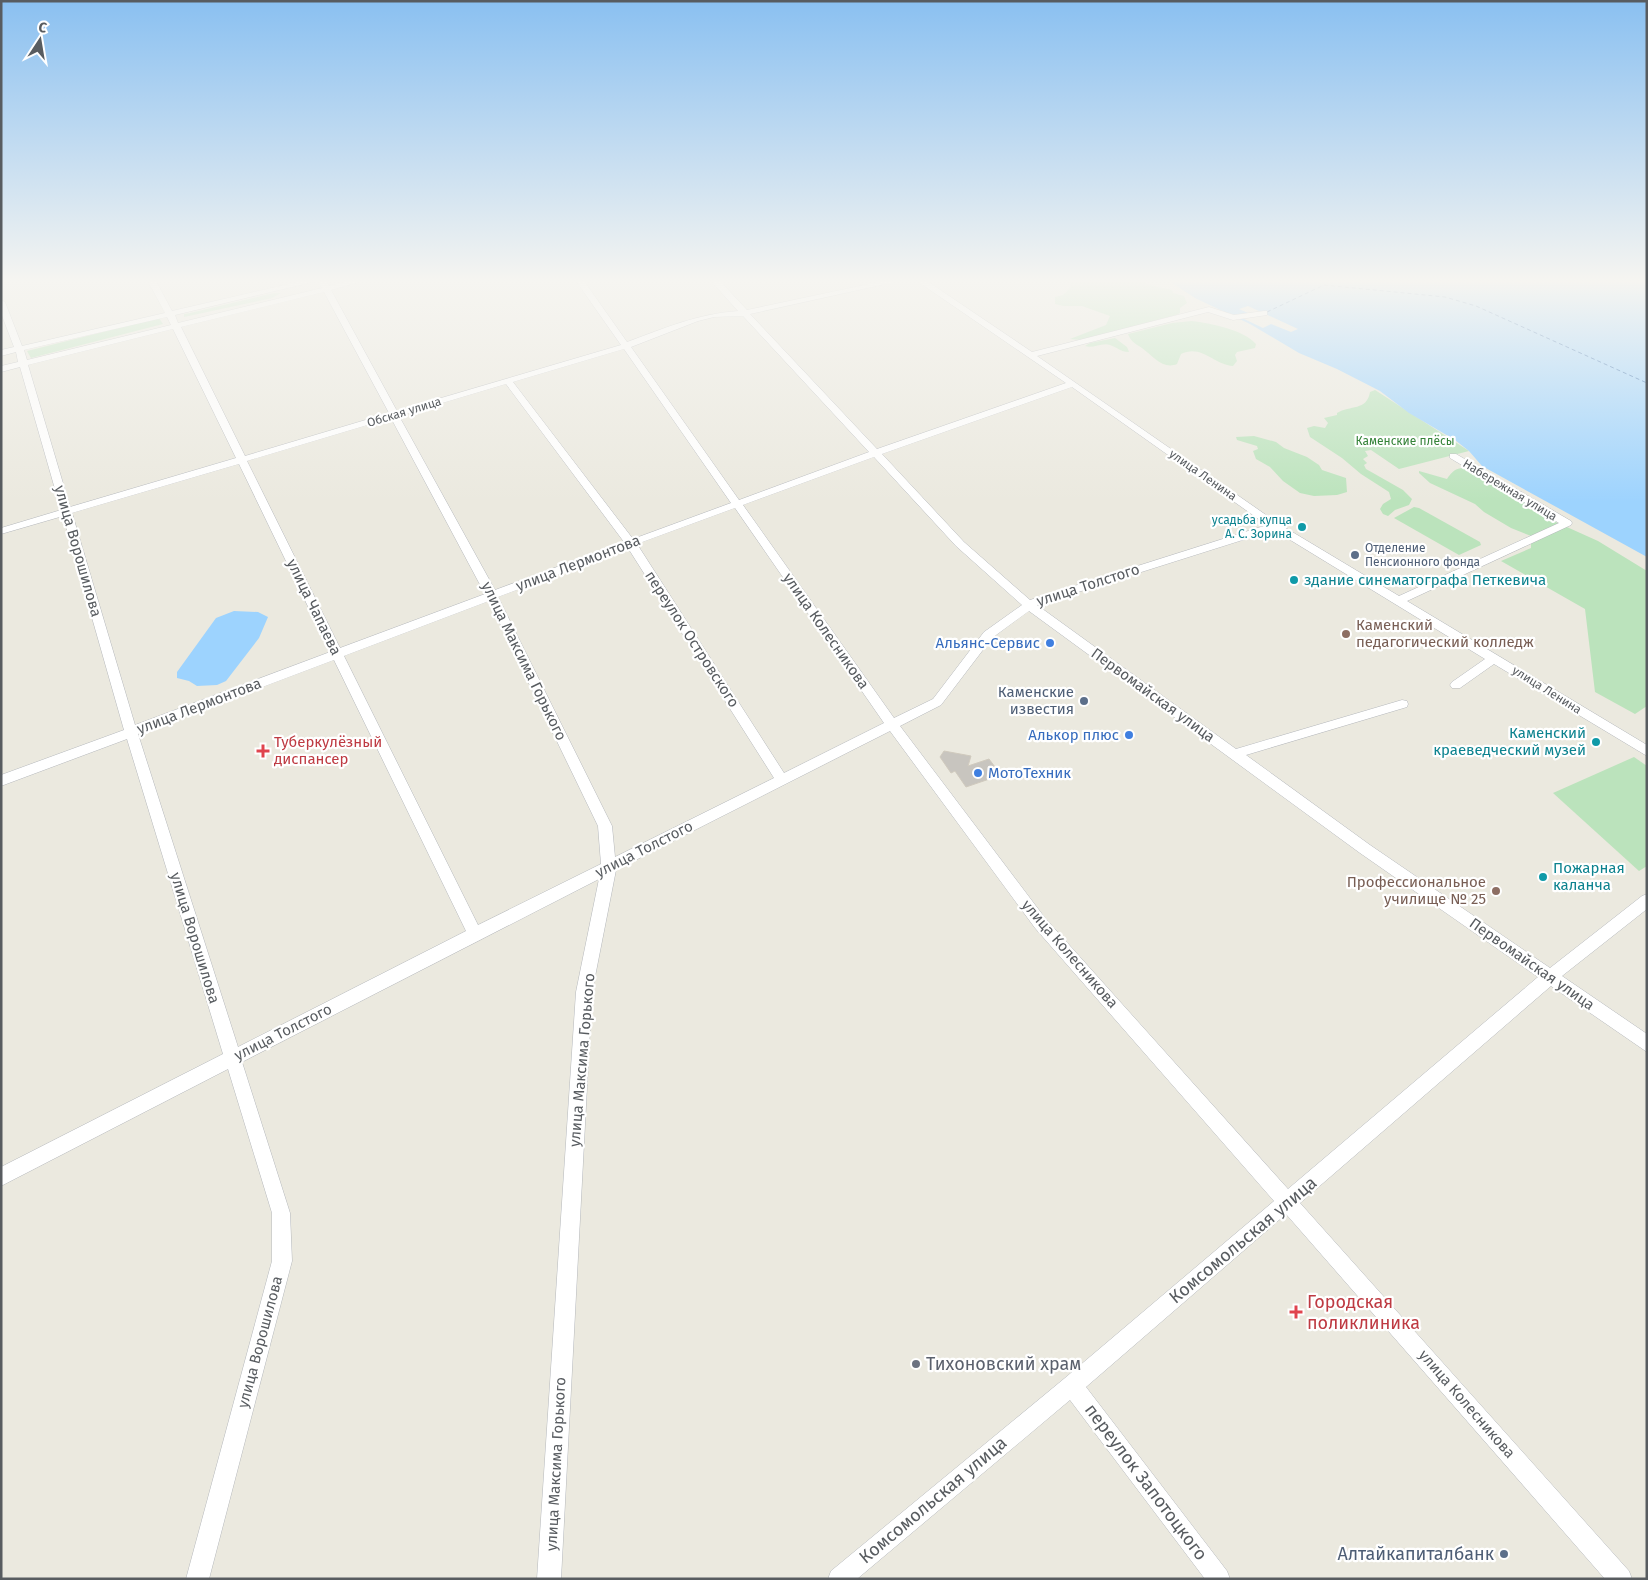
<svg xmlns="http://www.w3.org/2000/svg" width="1648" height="1580" font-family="'Fira Sans',sans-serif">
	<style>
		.green { fill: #bbe3bc }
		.water { fill: #9dd3fe }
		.pier { fill: #ebe9df }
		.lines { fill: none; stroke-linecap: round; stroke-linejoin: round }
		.ferry { stroke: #3f78b7; stroke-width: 1; stroke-dasharray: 4 3; stroke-linecap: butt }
		.building { fill: #c8c5bf; stroke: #d0cabe }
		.minor-casing { stroke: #b5b8bc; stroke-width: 1 }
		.minor { fill: #fff; fill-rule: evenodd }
		.culture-dot { fill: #0f9aa8; stroke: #fff; stroke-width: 2 }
		.service-dot { fill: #5c6f8a; stroke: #fff; stroke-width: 2 }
		.education-dot { fill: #8d6e63; stroke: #fff; stroke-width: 2 }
		.shop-dot { fill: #3f7fe0; stroke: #fff; stroke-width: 2 }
		.health-dot { fill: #e0444e; stroke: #fff; stroke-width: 2 }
		.worship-dot { fill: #6b7280; stroke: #fff; stroke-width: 2 }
		.labels { text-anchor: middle; stroke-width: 4.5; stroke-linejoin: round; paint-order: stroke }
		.far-street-label { font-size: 12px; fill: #585c60; stroke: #fff }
		.far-park-label { font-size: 12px; fill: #358339; stroke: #fff }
		.far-culture-label { font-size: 12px; fill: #0d838f; stroke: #fff; text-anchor: end }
		.far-service-label { font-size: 12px; fill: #4e5e75; stroke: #fff; text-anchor: start }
		.street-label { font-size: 15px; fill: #585c60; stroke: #fff }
		.culture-label { font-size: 15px; fill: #0d838f; stroke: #fff; text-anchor: start }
		.education-label { font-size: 15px; fill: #785e54; stroke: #fff; text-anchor: start }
		.shop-label { font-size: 15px; fill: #366cbe; stroke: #fff; text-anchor: end }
		.service-label { font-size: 15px; fill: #4e5e75; stroke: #fff; text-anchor: end }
		.health-label { font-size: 15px; fill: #be3a42; stroke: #fff; text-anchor: start }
		.near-street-label { font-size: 18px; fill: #585c60; stroke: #fff }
		.near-health-label { font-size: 18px; fill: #be3a42; stroke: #fff; text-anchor: start }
		.near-worship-label { font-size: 18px; fill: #5b616d; stroke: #fff; text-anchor: start }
		.near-service-label { font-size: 18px; fill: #4e5e75; stroke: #fff; text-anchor: end }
	</style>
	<rect width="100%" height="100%" fill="#ebe9df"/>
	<!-- green -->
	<g class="green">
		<path d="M1062,281H1144L1150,285L1172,290L1173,293L1184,296L1187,303L1180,308V313L1176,315L1081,340L1070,339L1106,325L1110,316L1082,306H1064L1055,304V297L1063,295L1071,287L1070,283Z"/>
		<path d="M274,293H281L272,298L184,317V314L190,313Z"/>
		<path d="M159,318L163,324L31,358L27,351Z"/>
		<path d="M1192,321C1210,323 1244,330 1256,344L1255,348L1237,352L1235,355L1237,361L1233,366C1214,365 1202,344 1181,354L1177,364C1163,370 1153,356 1142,348C1136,344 1131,342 1128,334L1172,323Z"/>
		<path d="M1115,338L1127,347L1129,352C1120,352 1117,347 1110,345C1102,342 1093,349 1085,346L1090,343Z"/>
		<path d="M1375,390L1469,451L1399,469L1371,450L1365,451L1368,456L1363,459L1367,463L1364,465L1366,469L1403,490L1412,499L1409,505L1395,510L1388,516L1383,514L1380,509L1383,504L1391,499L1389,492L1361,474L1342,458L1310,437L1307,428L1314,426L1325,428L1328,423L1324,418L1337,415V413C1350,405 1367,411 1370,392Z"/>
		<path d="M1254,436L1276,442L1284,448L1307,457L1319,465L1322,470L1346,478L1347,492L1337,495L1314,496L1300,493L1283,481L1270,467L1256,459L1253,451L1258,449L1257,446L1237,440L1236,437Z"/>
		<path d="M1462,468L1491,480L1549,519L1598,541L1647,571V706L1635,714L1595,692L1585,609L1501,561L1531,548V536L1511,528L1484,512L1475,504L1430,483L1419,473V471L1447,479C1451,473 1454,469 1462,468Z"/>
		<path d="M1414,507L1419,508L1480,542L1481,545L1459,555L1394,518Z"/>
		<path d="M1634,757L1647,766V866L1639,871L1553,793Z"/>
	</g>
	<!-- water -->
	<g class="water">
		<path d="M1169,281H1647V557L1482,466L1469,451L1455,440L1409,413L1380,391L1337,369L1299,353L1250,324L1195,298Z"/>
		<path d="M234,611L258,612L268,617L259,638L226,681L217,685L197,686L189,681L177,678V672L216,618Z"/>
	</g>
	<!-- pier -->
	<path class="pier" d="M1248,306L1298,329L1291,332L1271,324L1263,328L1242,318L1248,313L1239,309Z"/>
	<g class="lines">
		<!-- ferry -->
		<path class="ferry" d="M1267,312L1324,285L1445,297L1476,306L1647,383"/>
	</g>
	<!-- building -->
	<path class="building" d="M944,751L971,756L968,766L989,759L1001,775L966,787L955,771L951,773L940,757Z"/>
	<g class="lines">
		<!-- minor casing -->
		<g class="minor-casing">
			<path id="minor" d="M148,281H156L172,311L302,281H317L175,315L178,323L322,288L318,281H326L329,286L349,281H363L331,290L397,411L621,345L576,281H584L627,342C665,328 697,314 738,311L711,281H720L747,310L883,281H899L750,314L877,449L1066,383L917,281H927L1032,352L1209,307L1234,315L1264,311H1267V315L1233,320L1208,312L1037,356L1279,524L1399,596L1559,523L1450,458V454H1456L1571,521L1572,523L1571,525L1407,601L1647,745V756L1494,664L1460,688H1452L1450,685L1452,682L1485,659L1274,530L1037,605L1236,749L1402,700L1407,701L1408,704L1407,707L1246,755L1370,845L1550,968L1642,896L1647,894V909L1562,976L1647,1034V1052L1551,986L1300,1203L1629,1571L1632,1579H1605L1286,1214L1086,1387L1227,1571L1230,1579H1205L1070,1400L857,1579H828L831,1571L1065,1378L1274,1201L1035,928L890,731L616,870L592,992L561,1579H537L576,992L599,879L242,1062L290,1213L292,1261L209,1579H186L272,1261V1213L228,1069L1,1186V1167L223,1054L127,739L1,786V775L124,730L63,516L1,534V528L61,510L20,367L1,372V366L18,362L16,352L1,356V350L14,347L1,313V300L5,302L22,346L165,313ZM324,292L389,413L245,456L181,327ZM743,316L869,452L739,500L631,347L698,321L714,317ZM167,317L171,325L27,360L24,350ZM173,329L236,458L70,507L28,365ZM624,349L731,503L633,539L513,382ZM506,384L624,542L495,590L399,416ZM1072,387L1267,525L1030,600L964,542L882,454ZM391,418L485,594L340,648L247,461ZM874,457L956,546L1022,605L984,632L933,699L894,718L743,505ZM239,464L330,652L135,725L72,513ZM735,508L884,723L784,773L637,544ZM628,548L774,778L615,857L612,826L498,597ZM489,601L598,826L601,864L478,925L344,656ZM1029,611L1360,853L1538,977L1288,1189L1045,918L900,726L941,705L992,638ZM334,660L466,931L238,1047L138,734Z"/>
		</g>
		<!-- minor -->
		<use href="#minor" class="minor"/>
	</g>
	<!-- sky -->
	<linearGradient id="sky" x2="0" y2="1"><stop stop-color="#8ac0f1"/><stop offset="0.56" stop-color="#f6f5f1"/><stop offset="1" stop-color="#f6f5f1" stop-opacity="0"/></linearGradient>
	<rect width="1648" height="502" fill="url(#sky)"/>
	<!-- markers -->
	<g class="culture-dot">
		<circle cx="1302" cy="527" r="5"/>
		<circle cx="1294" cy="580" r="5"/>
		<circle cx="1596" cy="742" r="5"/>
		<circle cx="1543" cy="877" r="5"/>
	</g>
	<g class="service-dot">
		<circle cx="1355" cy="555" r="5"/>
		<circle cx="1084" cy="701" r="5"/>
		<circle cx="1504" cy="1554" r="5"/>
	</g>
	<g class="education-dot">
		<circle cx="1346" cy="634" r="5"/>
		<circle cx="1496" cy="891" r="5"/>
	</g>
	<g class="shop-dot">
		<circle cx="1050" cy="643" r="5"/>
		<circle cx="1129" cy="735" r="5"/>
		<circle cx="978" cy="773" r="5"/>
	</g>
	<g class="health-dot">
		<path d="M260.5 743.5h5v5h5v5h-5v5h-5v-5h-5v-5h5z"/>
		<path d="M1293.5 1304.5h5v5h5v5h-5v5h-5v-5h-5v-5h5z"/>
	</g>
	<circle class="worship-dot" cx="916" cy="1364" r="5"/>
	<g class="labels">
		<!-- far-street labels -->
		<g class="far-street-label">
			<text transform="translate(404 412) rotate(-17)" y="4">Обская улица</text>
			<text transform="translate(1203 475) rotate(35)" y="4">улица Ленина</text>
			<text transform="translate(1510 490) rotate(31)" y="4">Набережная улица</text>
			<text transform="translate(1547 690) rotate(32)" y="4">улица Ленина</text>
		</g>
		<!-- far-park labels -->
		<g class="far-park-label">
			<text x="1405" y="445">Каменские плёсы</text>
		</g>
		<!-- far-culture labels -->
		<g class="far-culture-label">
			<text x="1292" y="524">усадьба купца<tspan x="1292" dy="14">А. С. Зорина</tspan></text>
		</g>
		<!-- far-service labels -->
		<g class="far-service-label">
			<text x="1365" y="552">Отделение<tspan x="1365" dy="14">Пенсионного фонда</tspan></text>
		</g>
		<!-- street labels -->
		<g class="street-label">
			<text transform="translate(78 551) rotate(74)" y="5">улица Ворошилова</text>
			<text transform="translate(578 563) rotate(-21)" y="5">улица Лермонтова</text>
			<text transform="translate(1088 585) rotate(-18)" y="5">улица Толстого</text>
			<text transform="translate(314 607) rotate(64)" y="5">улица Чапаева</text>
			<text transform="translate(826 631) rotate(55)" y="5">улица Колесникова</text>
			<text transform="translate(692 639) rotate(57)" y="5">переулок Островского</text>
			<text transform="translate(524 661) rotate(64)" y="5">улица Максима Горького</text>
			<text transform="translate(1153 695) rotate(36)" y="5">Первомайская улица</text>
			<text transform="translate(199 706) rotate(-21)" y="5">улица Лермонтова</text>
			<text transform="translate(644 849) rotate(-27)" y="5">улица Толстого</text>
			<text transform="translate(195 938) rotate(73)" y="5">улица Ворошилова</text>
			<text transform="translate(1070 954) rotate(49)" y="5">улица Колесникова</text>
			<text transform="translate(1532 964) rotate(35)" y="5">Первомайская улица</text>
			<text transform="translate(283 1032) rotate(-27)" y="5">улица Толстого</text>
			<text transform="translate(582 1060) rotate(-85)" y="5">улица Максима Горького</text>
			<text transform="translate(260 1342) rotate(-75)" y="5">улица Ворошилова</text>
			<text transform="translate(1467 1404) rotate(49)" y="5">улица Колесникова</text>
			<text transform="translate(556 1464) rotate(-87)" y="5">улица Максима Горького</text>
		</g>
		<!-- culture labels -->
		<g class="culture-label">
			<text x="1304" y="585">здание синематографа Петкевича</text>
			<text x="1586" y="738" text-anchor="end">Каменский<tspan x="1586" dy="17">краеведческий музей</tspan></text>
			<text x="1553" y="873">Пожарная<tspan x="1553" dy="17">каланча</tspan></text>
		</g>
		<!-- education labels -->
		<g class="education-label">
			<text x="1356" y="630">Каменский<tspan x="1356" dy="17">педагогический колледж</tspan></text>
			<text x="1486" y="887" text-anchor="end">Профессиональное<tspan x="1486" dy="17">училище № 25</tspan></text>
		</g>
		<!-- shop labels -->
		<g class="shop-label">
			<text x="1040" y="648">Альянс-Сервис</text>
			<text x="1119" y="740">Алькор плюс</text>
			<text x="988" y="778" text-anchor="start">МотоТехник</text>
		</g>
		<!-- service labels -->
		<g class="service-label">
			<text x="1074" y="697">Каменские<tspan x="1074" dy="17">известия</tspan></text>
		</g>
		<!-- health labels -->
		<g class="health-label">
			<text x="274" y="747">Туберкулёзный<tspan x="274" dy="17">диспансер</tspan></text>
		</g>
		<!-- near-street labels -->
		<g class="near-street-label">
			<text transform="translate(1243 1240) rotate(-40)" y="6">Комсомольская улица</text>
			<text transform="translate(1146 1482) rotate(53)" y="6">переулок Запотоцкого</text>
			<text transform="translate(933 1500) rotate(-40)" y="6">Комсомольская улица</text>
		</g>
		<!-- near-health labels -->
		<g class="near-health-label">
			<text x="1307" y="1308">Городская<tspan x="1307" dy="21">поликлиника</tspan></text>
		</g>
		<!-- near-worship labels -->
		<g class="near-worship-label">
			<text x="926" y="1370">Тихоновский храм</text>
		</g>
		<!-- near-service labels -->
		<g class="near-service-label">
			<text x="1494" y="1560">Алтайкапиталбанк</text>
		</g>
	</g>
	<!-- border -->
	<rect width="1648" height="1580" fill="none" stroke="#585c60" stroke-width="5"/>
	<!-- north arrow -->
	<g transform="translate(40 40) rotate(12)" stroke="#ffffff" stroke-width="4" paint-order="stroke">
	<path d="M0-4L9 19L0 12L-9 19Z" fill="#585c60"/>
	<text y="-8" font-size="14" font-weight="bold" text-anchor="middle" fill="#585c60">С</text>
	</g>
</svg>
